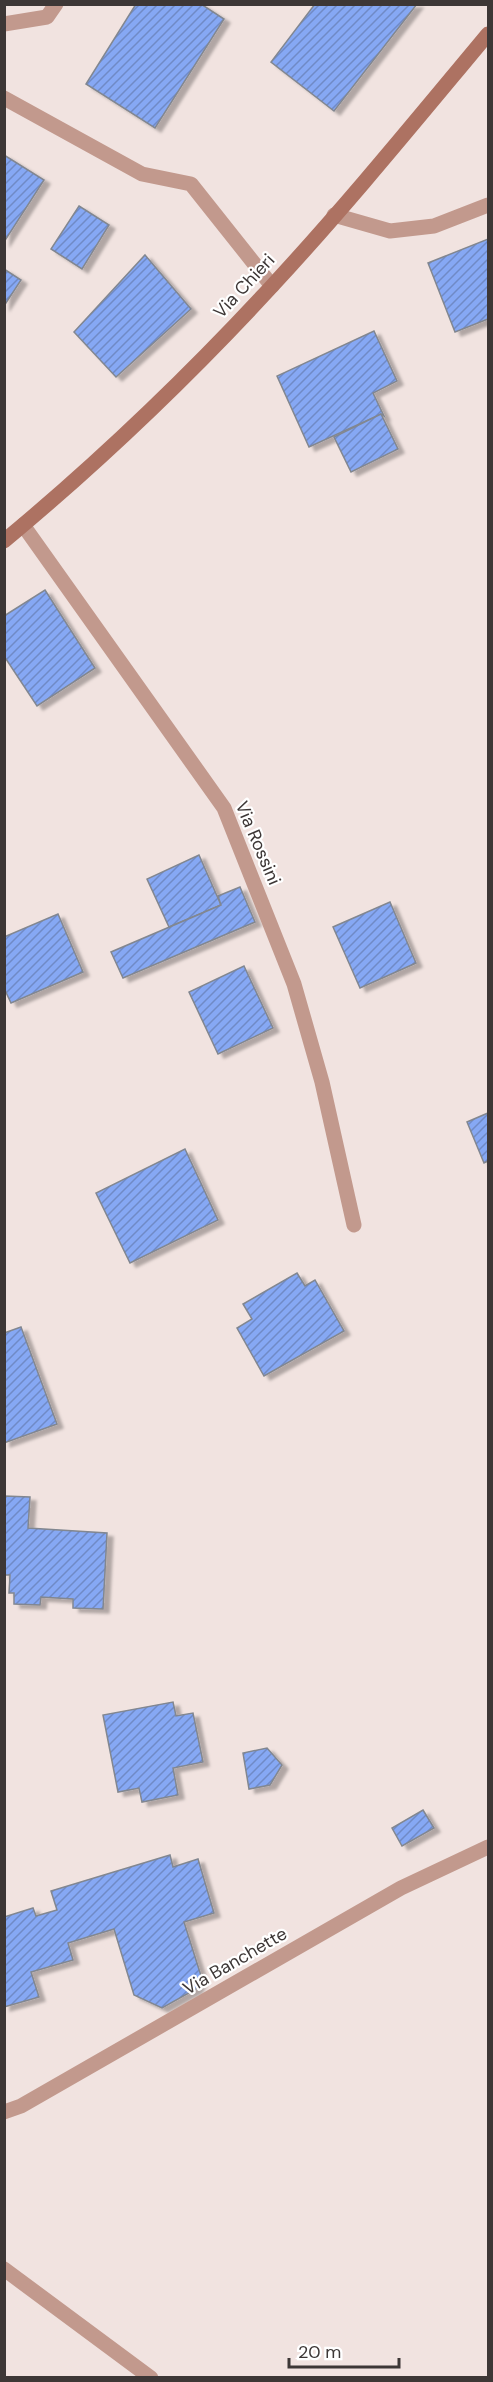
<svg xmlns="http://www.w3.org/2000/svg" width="493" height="2382" font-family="'DM Sans',sans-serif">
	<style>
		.building { fill: url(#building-hatch); stroke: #828790; stroke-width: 1.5; filter: url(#shadow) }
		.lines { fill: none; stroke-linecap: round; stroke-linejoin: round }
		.lane { stroke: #c2998d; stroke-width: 15 }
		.street { stroke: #c2998d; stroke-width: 15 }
		.secondary { stroke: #ad7262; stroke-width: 15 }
		.labels { text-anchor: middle; stroke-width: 4.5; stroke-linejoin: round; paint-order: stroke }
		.street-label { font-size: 18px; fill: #3d3736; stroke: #fff }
	</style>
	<defs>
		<pattern id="building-hatch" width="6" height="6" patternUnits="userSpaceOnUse" patternTransform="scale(1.5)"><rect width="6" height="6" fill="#86a8f4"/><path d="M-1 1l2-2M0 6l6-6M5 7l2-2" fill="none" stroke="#6f8ac6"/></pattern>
		<filter id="shadow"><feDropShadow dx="6" dy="4" stdDeviation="1.5" flood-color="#0004"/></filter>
	</defs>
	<rect width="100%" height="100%" fill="#f1e3e0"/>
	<!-- building -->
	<g class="building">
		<path d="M136,4H201L224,19L155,128L86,84Z"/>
		<path d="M315,4H417L334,111L271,62Z"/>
		<path d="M4,155L44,180L4,242Z"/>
		<path d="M79,206L109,225L82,269L51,249Z"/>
		<path d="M488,239V319L455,332L428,263Z"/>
		<path d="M145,255L191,309L116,377L74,332Z"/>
		<path d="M4,269L21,280L4,306Z"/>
		<path d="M374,331L397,381L373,393L384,416L381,414L309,447L277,376Z"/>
		<path d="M381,414L398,449L351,472L334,437Z"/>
		<path d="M45,590L95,668L37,706L4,656V616Z"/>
		<path d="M199,855L221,905L169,927L147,879Z"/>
		<path d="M240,887L255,922L123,978L111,952L221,905L218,896Z"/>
		<path d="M390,902L416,963L360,988L333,927Z"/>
		<path d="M58,914L83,972L11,1003L4,988V937Z"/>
		<path d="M244,966L273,1028L218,1054L189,992Z"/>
		<path d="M488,1113V1161L484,1163L467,1122Z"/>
		<path d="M185,1149L218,1220L130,1263L96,1193Z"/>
		<path d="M297,1273L305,1286L315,1280L344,1331L264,1376L237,1328L252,1319L243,1304Z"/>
		<path d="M21,1327L57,1424L4,1443V1333Z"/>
		<path d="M4,1496L30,1497L28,1528L107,1533L103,1609L73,1608V1599L41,1597L40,1605L14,1604V1593H9L10,1575H4Z"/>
		<path d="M173,1702L176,1716L193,1713L203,1762L173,1768L178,1795L142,1802L139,1788L118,1792L103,1715Z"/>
		<path d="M267,1748L282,1765L270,1785L249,1789L243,1753Z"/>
		<path d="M423,1810L434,1828L402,1846L392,1828Z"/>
		<path d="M170,1855L173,1867L198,1859L214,1913L184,1922L202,1979L196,1989L162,2008L134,1995L114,1929L68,1943L73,1960L31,1972L39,1997L4,2007V1917L33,1908L36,1916L57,1910L51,1891Z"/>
	</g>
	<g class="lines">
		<!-- lane -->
		<g class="lane">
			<path d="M4,24L47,17L56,4"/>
			<path d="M4,2269L151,2378"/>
		</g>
		<!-- street -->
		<g class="street">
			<path d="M4,98L142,174L191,184L272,286"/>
			<path d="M334,215L390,231L434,226L488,205"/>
			<path d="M23,525L224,808L294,984L322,1082L354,1225"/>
			<path d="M4,2112L21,2106L401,1888L488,1847"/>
		</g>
		<!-- secondary -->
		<path class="secondary" d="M4,541C99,462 188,377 272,286C347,205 417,119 488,34"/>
	</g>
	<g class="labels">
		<!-- street labels -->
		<g class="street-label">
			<text transform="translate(244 286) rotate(-47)" y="6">Via Chieri</text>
			<text transform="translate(258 843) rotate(67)" y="6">Via Rossini</text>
			<text transform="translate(235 1961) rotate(-30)" y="6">Via Banchette</text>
		</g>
	</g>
	<!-- border -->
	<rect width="493" height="2382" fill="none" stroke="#3d3736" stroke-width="12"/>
	<!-- scale -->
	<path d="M289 2358v9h110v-9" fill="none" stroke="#3d3736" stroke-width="3"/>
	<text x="298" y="2358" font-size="18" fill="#3d3736" stroke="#ffffff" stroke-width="4.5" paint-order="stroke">20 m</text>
</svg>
